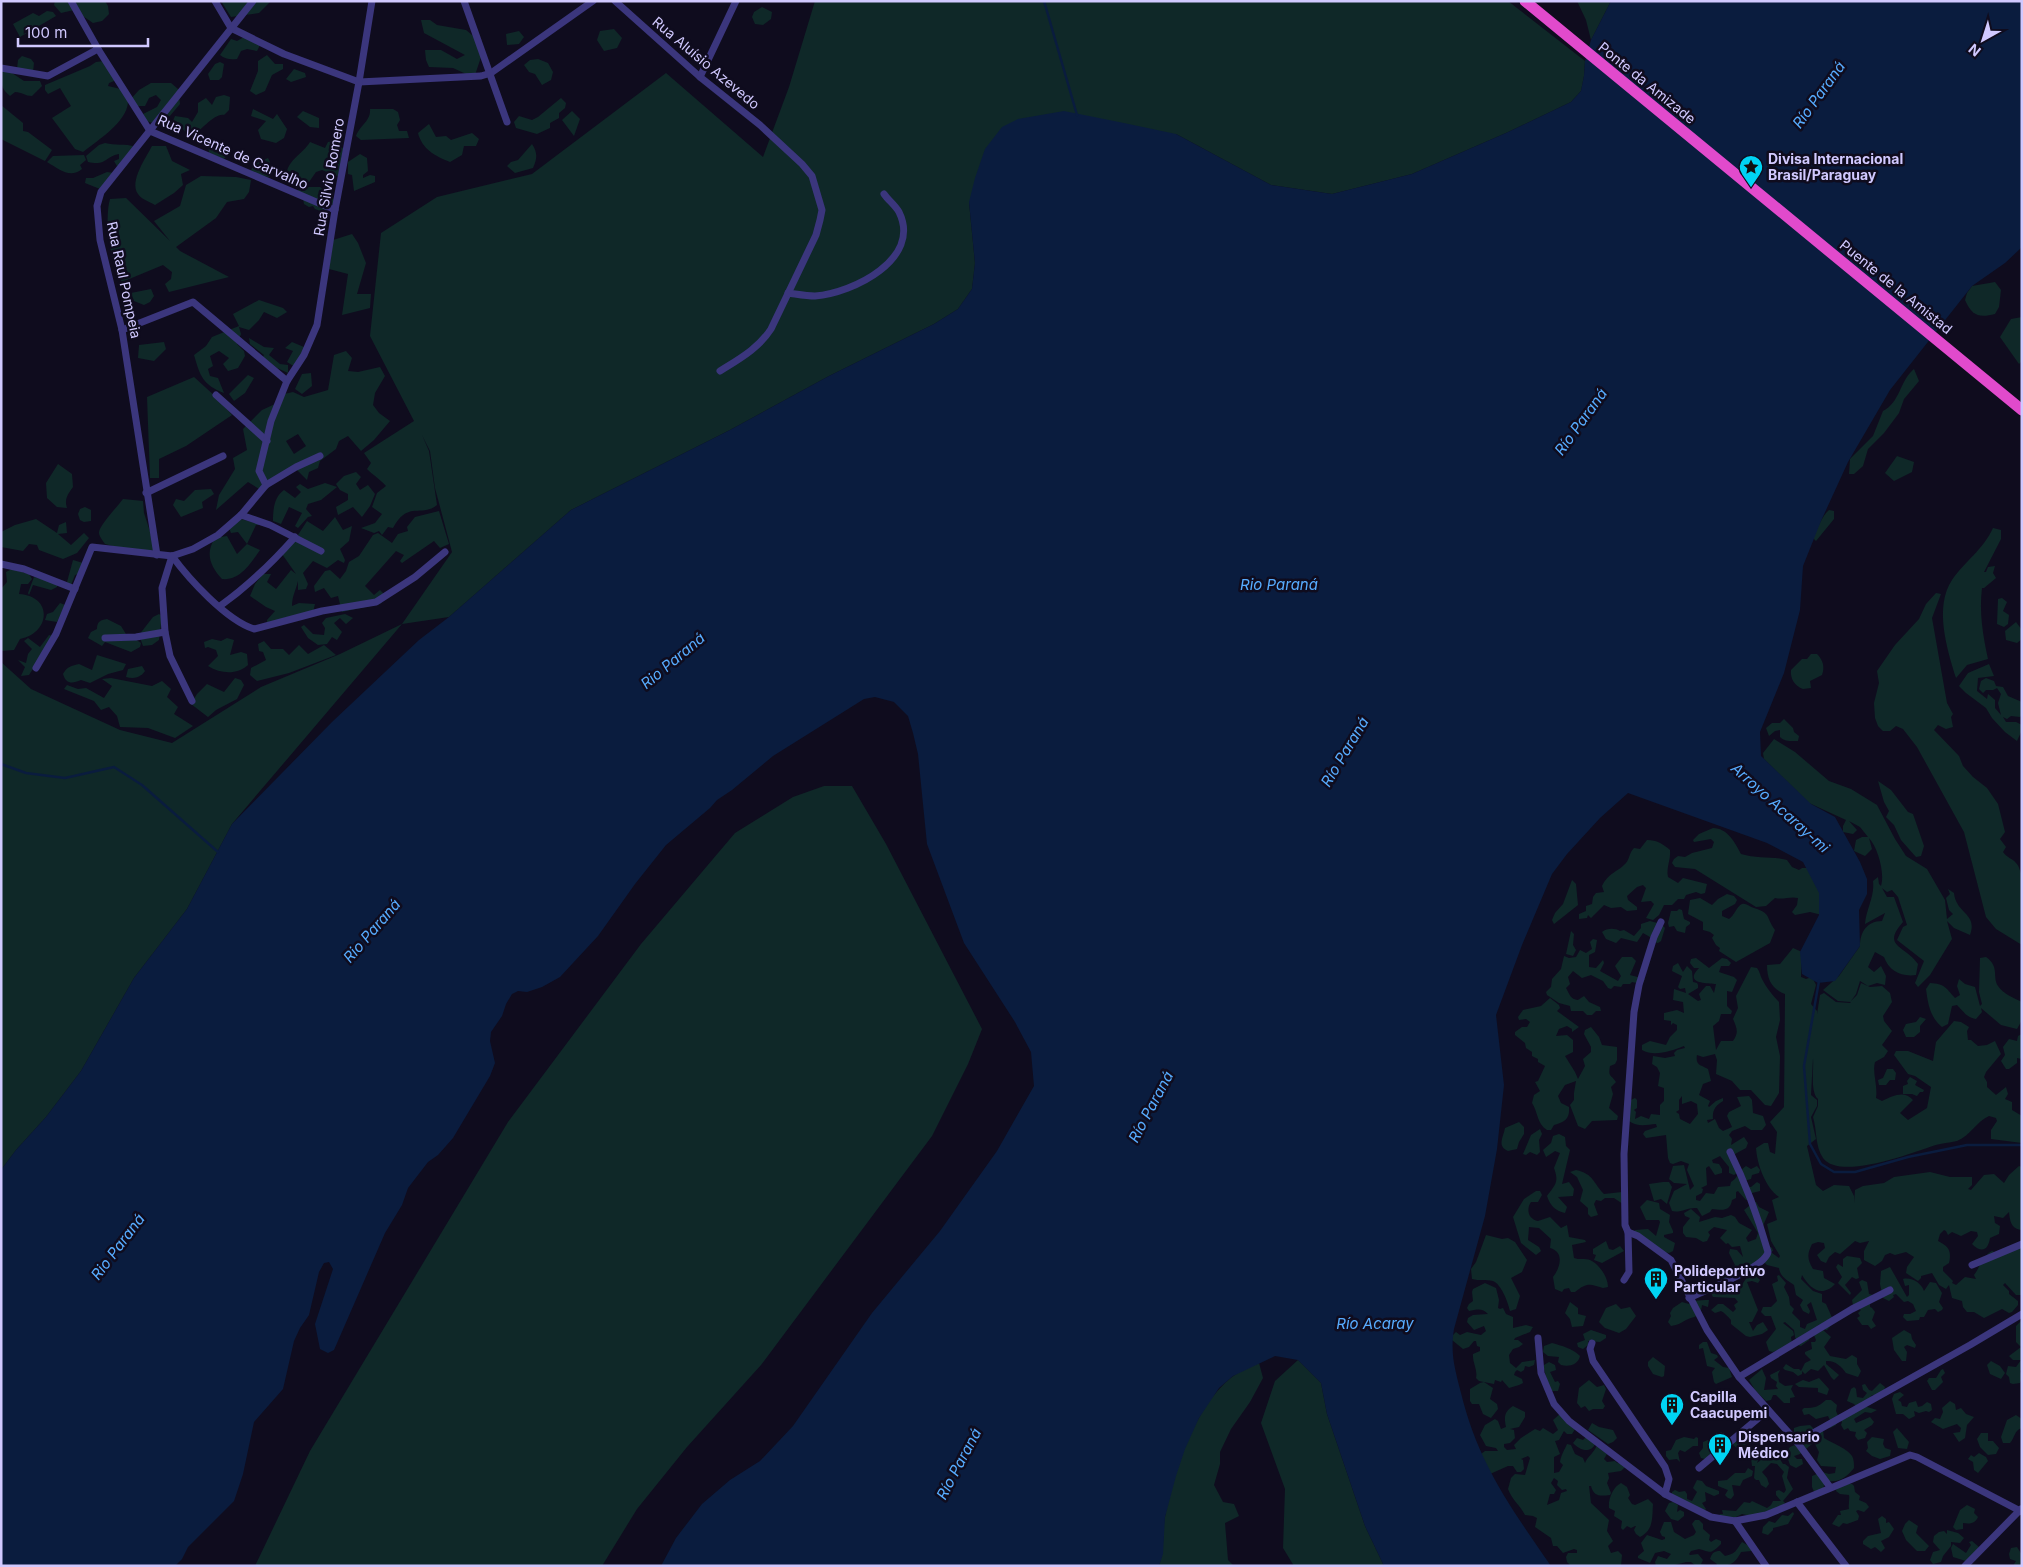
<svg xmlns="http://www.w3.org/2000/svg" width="2023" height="1567" font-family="Inter,sans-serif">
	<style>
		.green { fill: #0f2828; fill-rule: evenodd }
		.water { fill: #0a1c3e }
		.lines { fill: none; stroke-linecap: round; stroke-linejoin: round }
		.stream { stroke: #0a1c3e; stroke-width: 2.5 }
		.minor { stroke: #3b367d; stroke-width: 7 }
		.trunk { stroke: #e14acc; stroke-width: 11 }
		.labels { text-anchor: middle; stroke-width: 5; stroke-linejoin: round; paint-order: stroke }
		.street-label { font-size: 14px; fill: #d1c9ff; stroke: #0f0c1e }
		.poi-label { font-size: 14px; font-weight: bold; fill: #d1c9ff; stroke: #0f0c1e; text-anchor: start }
		.water-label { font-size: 15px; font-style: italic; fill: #57acff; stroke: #0f0c1e }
	</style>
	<rect width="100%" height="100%" fill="#0f0c1e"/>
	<!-- green -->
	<g class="green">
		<path d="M55,1H105L108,6L109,14L102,21L93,23L74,10L61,13L54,5Z"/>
		<path d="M221,1H271L259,13L231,17Z"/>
		<path d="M815,1H1508L1585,61L1584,76L1581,91L1571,102L1506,133L1412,174L1332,194L1271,185L1176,134L969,202L975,263L972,289L958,309L934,324L829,376L730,430L571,510L449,617L402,624L232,824L187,909L134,978L81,1071L46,1117L16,1150L1,1170V662L31,689L120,730L172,743L261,687L340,654L402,624L452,552L435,488L430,451L422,435L429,451L437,505C421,518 408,500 393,528L388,527L382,535L379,531L374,533L361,528L375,523L382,514L372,507L377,493L386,486C380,479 374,476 367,469L371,463L364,453L414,421L370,336L381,233L437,197L532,174L666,73L763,157L789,87Z"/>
		<path d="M1577,1H1611L1591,40L1586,20Z"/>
		<path d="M762,7L772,12L771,19L763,25L755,24L752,17L754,12Z"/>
		<path d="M47,11L53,12L56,16L20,37L13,24L33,13L39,16Z"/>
		<path d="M421,20H430L437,25L466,30L478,40V50L481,57L475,75L466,74L453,68L429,67L426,60L425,50H441L457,59L465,55L424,33Z"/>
		<path d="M614,29L622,38L617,48L604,51L597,40L600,31Z"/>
		<path d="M519,31L524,37L519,44L507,45L506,34Z"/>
		<path d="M244,37L260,45L257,51L247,49L241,51L237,59C230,60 225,59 220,55L231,39L237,41Z"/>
		<path d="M267,55L275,64H283V69L272,75L265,91L256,95L250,91L258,71V61Z"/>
		<path d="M22,56L31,59L34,63L33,72L17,69L18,60Z"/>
		<path d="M538,59L548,63L553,72L551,80L542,85L535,74L529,72L524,65L530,60Z"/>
		<path d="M104,61L115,76L114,81L109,83L108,86L125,90C126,93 128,98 128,102C127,122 98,140 83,152L75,149L52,118L71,106L60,88L48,94L45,90V85L90,66L96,62Z"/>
		<path d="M220,62L224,64L222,77L219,80H210L208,74L215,64Z"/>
		<path d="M294,69L305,73L306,77L291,82L286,79Z"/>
		<path d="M1,71H9L24,81H40L42,86L32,96C25,96 22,92 15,92L10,96C0,88 1,82 1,71Z"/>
		<path d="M151,83H171L178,89L180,104L169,117V123L160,125L146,121L143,114L157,107L161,100L156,95L149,98L145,106H137L131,99L139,90Z"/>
		<path d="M224,95L230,97L229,110L224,115C214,113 200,132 190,138L182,128H176L172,123L175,116L188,118L192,122L198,112V103L206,98L212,105L216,97Z"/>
		<path d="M561,98L566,103L565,108L559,113V118L550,123V128L537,134L516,128L514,122L519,116L532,120L538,117Z"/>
		<path d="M1,105L23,123V131L28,132L52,150L45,161L1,139Z"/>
		<path d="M253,109L273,119L277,114L287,129L284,138L276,143L261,139L258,130L266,121L251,116Z"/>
		<path d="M370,109H393L398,112L400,120L397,125L399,131H407L409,138L361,140L356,136C360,125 371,121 370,109Z"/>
		<path d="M303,111L319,118V128L310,127L297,117Z"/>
		<path d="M572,111L580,119L574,136L562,120Z"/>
		<path d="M429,124L436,137L446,136L451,140L472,133L479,139L476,146H464L462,155L450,162C435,156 422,149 418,133Z"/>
		<path d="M220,141L224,148L229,153L224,159L209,153L208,145Z"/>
		<path d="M334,141L345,150L340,175L337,176L322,170L316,172L309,182H295L287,178C284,162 303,154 310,142L325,148L328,142Z"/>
		<path d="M105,143C115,146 125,143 135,147L128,162L117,166L114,161L119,159V154C104,157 107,166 88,162L86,156L99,145Z"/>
		<path d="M532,144C538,153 537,159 533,168L515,173L507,166L511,162L518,160Z"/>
		<path d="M152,146H166L172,161L190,170L181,174L183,185L174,193L155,205C150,202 141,199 138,194C129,181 146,158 152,146Z"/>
		<path d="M360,154L367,158L368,171L363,175V178L370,175L375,176V182L354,191L352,175L348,174V162Z"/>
		<path d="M84,155L86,160L80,165L82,169C70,179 59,169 47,162L53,156Z"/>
		<path d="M268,158L270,162L268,168L272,172L269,177L254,174L251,171L253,165Z"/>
		<path d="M107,172L114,173L105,191L85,183L86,178H93Z"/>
		<path d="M201,176L236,177L251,180L249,192L244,199L227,202L216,218L176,247L180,251L229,277L169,292L165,284L171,279L172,272L163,265L122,282C110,263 104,220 110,199L126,198L170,241L154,221L180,206L186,185Z"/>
		<path d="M304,187H320L335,200L331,210L323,212L315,209L313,206L309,207L304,204L303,198L297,194L298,190Z"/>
		<path d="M352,234L358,243L366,263L357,294H371L370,308L342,315L348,274L329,269L333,240Z"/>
		<path d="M1995,282L2001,290L1999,307L1995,314C1979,318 1972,316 1965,300L1967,293L1972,286Z"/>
		<path d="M151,289L154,296L150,302L144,305L134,301L131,293Z"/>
		<path d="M259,300L283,308L287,312L277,318L264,312L259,320L249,330L239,327L241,334L237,344L244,351L245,356L238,368L228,371L223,364L229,358L219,351L210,356L213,366L208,369L210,376L218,378L224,393C203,385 200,376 194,355L206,346L212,337L239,326L233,314Z"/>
		<path d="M2022,317V361L2019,364L2000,337L2011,319Z"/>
		<path d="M249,338L264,347L274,348L269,355L280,364L288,365V373L277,368L263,357L264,355L250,344Z"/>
		<path d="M164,342L166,349L154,361L138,358L139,345Z"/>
		<path d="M292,342L304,347V351L295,367L287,362L293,351L285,348Z"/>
		<path d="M346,351L352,358L348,371L358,372L380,367L385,376L375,393L373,405L379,413L390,421L374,440L361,451L348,436L339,441L336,449L320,461L318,468L309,472L307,480L296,469C286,478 271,483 259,489L248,482L216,510L219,495L235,469L233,458L247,450L243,429L262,410L275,404L284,394L293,392L304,397L328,390L334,355ZM298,434L306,446L294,454L286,441Z"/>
		<path d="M1914,369L1919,381L1904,399L1899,413L1884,433L1868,449L1863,466L1854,474H1849L1850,459L1873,436L1883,411C1900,403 1900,380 1914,369Z"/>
		<path d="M311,373L312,386L302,394L295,389L302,374Z"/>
		<path d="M248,375L254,378L245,393L234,401L229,394Z"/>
		<path d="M194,377L217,398L232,415L186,446L159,459V478H150L147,397Z"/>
		<path d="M1897,456L1914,462L1912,472L1894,481L1885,473Z"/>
		<path d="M58,464L72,474L73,487C68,494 64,499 67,508L57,507L47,498L46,483Z"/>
		<path d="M356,472L361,477L356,484L360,490L368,485L375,494L370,506L362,517L353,507L338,515L336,507L348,500V494L340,490L336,484L344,476Z"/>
		<path d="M325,483L337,487L321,500L308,504L306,509L312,516L308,517L298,528L295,526L302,513L289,507L281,524L273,521C273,510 274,497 284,490L295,498L301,492L296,487L300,484L308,489Z"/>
		<path d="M211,489L214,494L202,502L203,508L181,517L173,505L176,499L184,501L195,490Z"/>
		<path d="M123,499L143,501L144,513L156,550L132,551L105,544C103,541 99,536 99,533C98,527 118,506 123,499Z"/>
		<path d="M85,507L91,510V521L84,522L80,520L78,514L80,509Z"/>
		<path d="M1829,510L1834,511V519L1816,541L1812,537C1818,529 1821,517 1829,510Z"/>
		<path d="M439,511L449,544L440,548L434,541L402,563L400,561L404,555L396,551L365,586L374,595L380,590L387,597L380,604L342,612L338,596L331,598L324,588L315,592L314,586L325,571L330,570L340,579L346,571L349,562L359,556L373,535L378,533L392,543L398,534L408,531L407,527L415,517Z"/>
		<path d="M335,517L343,530L352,526L349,541L340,549L345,560L344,563L338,560L327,568L313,561L303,573L308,584L306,589L298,590V581C296,590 292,596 292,606L299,603L315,604L313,612L267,625V620L275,611L266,607L250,596L255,584L263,574H271L267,582L276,589L291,570L296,574L282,554L296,538L307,521L323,531Z"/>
		<path d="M36,519L57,533L59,525L66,522L67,533L58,534L71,545L84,533L89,538L77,553L63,559L39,550L37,545L29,544L23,551L1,547V532L15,525Z"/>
		<path d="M241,519L262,525H256L247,544L260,550C251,563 240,581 222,579C210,566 205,553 215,538L227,536L237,554L247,544L238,532L231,533L229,528Z"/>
		<path d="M1993,528L2001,530V539L1984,572H1986L1988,567L1995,566L1993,573L1996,578L1984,588H1982C1979,612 1983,636 1988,659L1967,665L1956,678C1947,649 1934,607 1952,580C1965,561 1983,550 1993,528Z"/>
		<path d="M73,560L83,563L79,574L75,575L71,585L67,582Z"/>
		<path d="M12,569L29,574L32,579L28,584H21L19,594C53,596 51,633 20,639L14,650L1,651V589L7,582L6,572Z"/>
		<path d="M34,577L58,583L57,587L51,590L33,585L29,595L28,593Z"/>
		<path d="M1936,593L1941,594L1932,618L1947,703L1953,714L1951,717L1953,727L1946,729L1938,725L1934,730L1959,756L1963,766L1973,777L1987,788L1998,804L2005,832L2000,839L2006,847L2003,852C2007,858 2012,858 2016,863C2020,867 2019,870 2022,875V945L1996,929L1986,917L1964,832L1917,747L1903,729L1896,726L1890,731H1883L1878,726L1875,718L1874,703L1879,683L1877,671L1895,645L1919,619L1926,604Z"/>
		<path d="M2002,598L2007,602L2003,611L2009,615L2008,624L2004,627L1997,624L1998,599Z"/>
		<path d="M60,603L65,605L57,622L45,620L47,614L53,612Z"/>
		<path d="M159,614L162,616L159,640L152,645L143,646L139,635L153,617Z"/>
		<path d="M345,614L353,618L346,624L340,618L334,623L342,632L337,640L332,637L327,644L318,645L308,638L301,627L304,625L313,634L324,635L325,628L322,623L326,618Z"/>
		<path d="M107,619L121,626L129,639H135L141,643L140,647L131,652L105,642L102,646L88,638L91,632L97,629C97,622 100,620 107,619Z"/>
		<path d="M2016,622L2022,630V639L2017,643L2006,640L2005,631Z"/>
		<path d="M49,635L54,636L29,675L21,676L25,667L18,660L26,663L28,654L32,649L24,641L28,638L40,647Z"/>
		<path d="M227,638L234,640L230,655L241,652L247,654L248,665C237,675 221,674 208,666L218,656L216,650L208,647L205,648L204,642L212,639L221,641Z"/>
		<path d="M264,641L271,649H283L289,655L299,645L308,654L324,645L336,655L289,673L257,681L250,675L251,668L266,660L263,652L259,651L258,644Z"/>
		<path d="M1811,654H1817C1823,660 1825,667 1822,675L1810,681L1811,688L1803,689C1795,686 1790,679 1791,670L1802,659H1807Z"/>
		<path d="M97,655L126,664L123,670L108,674L90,683L81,680C72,684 66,684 63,674C67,667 70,666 79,664L92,670Z"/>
		<path d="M1989,664L1994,676L1978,678L1977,691L1987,699L1988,694L1995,700V708L2001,715L1998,703L2001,694L1997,688L1993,690H1986L1983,693L1979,689L1981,681L1986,678L1994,681L1996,686L2003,687L2008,696L2022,702V715L2020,717L2011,716L2007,719L2003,717L2006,722H2016L2022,725V730L2017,741L2005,732L1992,718L1986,708L1966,693L1959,686L1968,673Z"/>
		<path d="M142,666L145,671C140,678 134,679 126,677L128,669Z"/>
		<path d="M111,678L152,686L162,681L171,689L167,697L178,707L174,714L193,726L175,738L148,728L120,727L117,716L109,707L101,710L94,701L64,689L67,685L78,689L86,688L104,698L112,686L102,679Z"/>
		<path d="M235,678L241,680L244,685L237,699L216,710L208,717L191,704L197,694L207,684L224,692Z"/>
		<path d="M1784,719L1793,728L1794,732L1799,736L1798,741C1792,741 1785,742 1780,737V730L1775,731L1769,736L1766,728L1772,723H1780Z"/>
		<path d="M1774,739L1795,752L1829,781L1851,789L1877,805L1895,839L1906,856L1927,869L1945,900L1947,919L1953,914L1949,910L1946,898L1950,894L1948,889L1954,893C1956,914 1978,913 1970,935L1954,928L1947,921L1952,939L1930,975L1918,987L1915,983L1924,961L1897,940L1903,927L1907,925L1898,897L1892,890L1887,892L1882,888L1887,897H1894L1903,922C1881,947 1905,945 1918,964L1916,975C1901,977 1889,971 1884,957L1875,952L1868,967L1874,972L1881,966L1886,976L1885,985L1877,983L1868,986L1860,981L1856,994L1851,1001L1857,995L1861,983L1870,987L1882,986L1890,993L1892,1002L1883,1016L1884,1021L1892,1031L1882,1045L1888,1051L1884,1057L1875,1062C1872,1072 1878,1086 1876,1098L1882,1101C1893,1096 1904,1090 1913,1100L1900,1113L1908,1120L1927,1108L1931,1087L1915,1076L1908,1074L1894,1055L1896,1051H1908L1933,1061L1936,1042L1954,1021L1961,1022L1969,1027L1967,1031L1968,1040H1971L1978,1046L1987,1045L1995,1041L2001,1054L1986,1072L1984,1077L1987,1082V1087L1996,1095L2006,1087L2008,1094L2005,1099L2012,1102V1110L2022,1116V1143L1991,1139V1130L1997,1121L1996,1118L1989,1116C1976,1122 1971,1135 1957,1141C1947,1143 1936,1144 1927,1148C1906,1155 1839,1180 1823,1158C1815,1147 1817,1130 1813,1117L1818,1106V1099C1810,1092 1814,1070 1813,1058L1811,1095L1817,1100V1106L1811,1117L1816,1139L1807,1146L1816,1185L1823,1191L1834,1185L1849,1186L1854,1196V1203L1855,1190L1863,1186L1884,1183L1894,1177L1930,1172L1950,1177H1972V1185L1968,1189L1971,1190L1984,1175L1994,1174L2004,1183L2009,1175L2019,1166L2022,1167V1230C2011,1229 2010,1221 2009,1212L2003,1218L1994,1216L1995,1223L2000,1226L1999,1234L1990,1238C1988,1251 1981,1253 1972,1244L1978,1236L1977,1232L1971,1231L1961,1236L1952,1232L1948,1235L1946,1231L1944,1230L1940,1234L1938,1241C1948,1246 1952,1250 1949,1263L1943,1267V1271L1953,1281L1952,1283L1956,1285L1965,1277L1976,1279L1974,1275C1981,1266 1981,1257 1992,1251L1999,1254L2022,1247V1295H2016L2005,1283L2003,1285L2009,1291V1294L2018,1301V1305L2012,1312L2009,1313L2002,1309L1984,1318L1974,1312H1967L1963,1307L1962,1301L1952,1298L1949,1285L1946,1289L1939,1285L1932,1273L1921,1276V1278L1918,1281L1906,1273L1907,1267L1914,1257L1906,1252L1895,1255L1890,1253L1885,1255L1882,1261L1875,1266L1864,1260V1251L1869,1241L1860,1243L1855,1241L1840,1254L1835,1252L1829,1257L1826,1263L1821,1261L1817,1255L1825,1248L1824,1243L1818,1242L1812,1244C1807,1254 1807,1259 1813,1269L1823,1271L1824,1278L1835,1284C1822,1298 1810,1289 1802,1275L1801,1279L1813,1291L1822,1294V1302L1826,1304L1834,1322L1827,1330L1822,1329L1809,1337V1340L1801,1346L1798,1345L1795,1337L1794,1330L1785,1322L1783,1323L1793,1331L1794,1335L1791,1337L1792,1344L1773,1352L1769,1351L1766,1342L1776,1329L1771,1316H1765L1761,1312L1763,1307H1771L1777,1301L1772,1284L1778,1281L1777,1276L1779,1275L1786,1283L1784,1287L1789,1297L1790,1305L1794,1309L1792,1313L1800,1321V1327L1805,1329L1807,1324L1817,1320L1811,1302L1807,1305L1810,1311L1809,1314L1803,1311L1800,1305L1803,1300L1796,1295L1794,1285C1787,1280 1780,1277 1779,1268L1767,1265L1765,1263L1743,1272L1739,1269L1738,1272L1727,1279L1719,1278L1718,1272L1720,1269H1729L1735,1265L1729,1253L1730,1249L1737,1250L1743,1257L1740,1246L1732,1247L1728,1243L1726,1244L1720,1238L1727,1230L1714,1227L1708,1232L1710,1235L1707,1241L1703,1242L1696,1238L1686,1237L1683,1233V1227L1690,1218L1685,1216L1684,1213L1691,1209L1700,1217L1699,1222L1715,1217L1722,1218L1731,1215L1735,1217L1739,1223L1752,1230L1746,1238L1748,1242L1756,1239L1758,1233L1744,1210L1754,1202H1756L1759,1207L1769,1212L1762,1228L1769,1246L1772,1248L1773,1251L1767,1253H1772L1779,1258L1780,1256L1771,1241L1767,1224L1777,1220L1772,1200L1779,1197C1765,1187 1757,1164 1756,1148L1764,1143H1768L1770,1152L1775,1154L1777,1132L1770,1122L1784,1107L1785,994C1772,989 1767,980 1767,965L1780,964L1793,948L1802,952L1801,977L1806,979L1812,977L1816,985L1811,1004L1817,1011V1014L1820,995L1824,993L1836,1002L1850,1003L1851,1002L1838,1001L1823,990L1839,976L1860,946C1860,932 1867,921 1882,921L1885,913L1865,924C1866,909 1875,896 1873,881L1878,877L1879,884L1881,886C1885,873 1878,848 1869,838L1872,849L1865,856L1854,851L1856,840L1862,837H1868L1860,827L1849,821L1857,830L1853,834L1843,832V826L1846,820L1809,803L1764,759L1763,753Z"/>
		<path d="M1878,781L1891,790L1908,812L1913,814L1924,846L1921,856L1916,857L1901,840L1894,825L1886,817L1889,811L1884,802Z"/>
		<path d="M824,786H852L886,844L982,1029L968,1064L932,1136L761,1365L687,1447L637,1509L602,1566H255L310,1451L508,1122L641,944L735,833L793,797Z"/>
		<path d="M1713,828C1727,828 1735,842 1741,854C1757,859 1772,856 1787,860L1792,867L1799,870L1802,868H1809L1824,877L1822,915L1810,912L1795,915L1792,912L1797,905L1798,898C1790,896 1784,900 1775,898L1766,906L1756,907L1695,869L1675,867L1672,863L1674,859L1678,856L1685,857L1692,853L1712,848L1714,842L1711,839L1694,842L1693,840L1699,834Z"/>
		<path d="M1647,840C1657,840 1663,844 1670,850C1671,860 1666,867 1668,877L1678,883L1683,878L1707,884L1705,893L1701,894L1696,892L1686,895L1684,899H1678L1672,905H1664L1659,915L1653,920L1646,918L1654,904L1651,901L1641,902L1646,888L1643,885L1637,887L1627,896L1628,900L1637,907V910L1627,911L1621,907L1611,908L1604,905L1591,918L1588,915L1587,918L1579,919V914L1586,911V906L1592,904L1593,897L1596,893L1604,892L1602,886C1609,872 1618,872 1626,863C1630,858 1629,853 1634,848L1640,849Z"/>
		<path d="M1572,880L1576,884L1578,905L1554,924L1552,920L1555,913L1563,904Z"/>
		<path d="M1727,894L1734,896L1737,900L1735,904L1722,911V916L1729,919C1734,916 1737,906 1742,904C1746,903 1750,907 1754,908C1772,914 1765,916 1775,930L1770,943L1736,962L1719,951L1720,948L1716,945L1712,938L1714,935L1710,932L1703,930V922L1688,914L1690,900L1700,898L1712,905L1718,899Z"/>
		<path d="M1679,909L1682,910L1684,919L1690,922V924L1686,927L1685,933L1677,931L1674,926L1669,927L1668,923L1671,911H1677Z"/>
		<path d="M1650,921L1661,924L1665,928L1661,941L1658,943L1653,942L1650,937L1643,933L1637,942L1621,938L1616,943L1606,939L1602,932C1607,928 1615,928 1620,931L1624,930L1634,936L1641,928V924Z"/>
		<path d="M1571,931L1574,934L1573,945L1576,950L1573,956L1566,954Z"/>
		<path d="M1593,939L1597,940L1595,952L1589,955V967L1596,968L1603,960L1604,963L1600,971L1618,981L1621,976L1615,966L1622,957H1632L1636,961L1630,975L1645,979L1642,984L1632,982L1630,984H1623L1621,987L1614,986L1611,989L1608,988L1603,981L1591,975L1582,978L1573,971L1568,977L1570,984L1566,988C1570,995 1570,999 1578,1000L1584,996L1589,1002L1600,1007L1601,1011H1596L1592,1015H1587L1583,1011H1571L1570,1006L1559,1003L1547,995L1546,992L1551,987L1552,979L1561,969L1564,956L1569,958L1576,957L1580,950L1586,953L1592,949L1590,942Z"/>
		<path d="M1986,957C2000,967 1992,977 1998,986C2003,994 2014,998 2022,1002V1020L2017,1029L2001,1025L1981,1008L1982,1012L1976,1019C1966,1017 1964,1012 1957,1005L1952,1006L1948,1024L1942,1027C1930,1017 1928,1004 1926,989L1930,983C1945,984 1945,987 1955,998L1960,995L1957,986L1959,979L1965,984L1975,987L1980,1006L1982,1004L1979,992L1980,958Z"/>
		<path d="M1696,958L1709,968L1722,958L1727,959L1731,963L1729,966H1721L1719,972L1734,977L1737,980L1732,992L1727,991V1006L1732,1011L1731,1014H1721L1719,1021L1713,1026L1716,1050L1721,1041H1733C1739,1033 1737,1028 1733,1019L1738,1008L1736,996L1751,967L1757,968C1760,972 1760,975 1762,979C1766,987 1773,996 1779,1002L1780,1020L1776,1037L1780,1056L1779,1093L1771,1106L1765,1105L1751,1090H1740L1732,1081L1716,1074L1717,1060L1715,1054L1703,1057L1697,1055C1695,1066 1702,1065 1708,1069L1711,1081L1703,1084L1699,1095L1710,1101L1708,1106L1709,1107L1716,1101L1723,1098V1101C1716,1105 1712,1110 1713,1119L1707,1120L1708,1123L1715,1119L1719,1128L1723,1131L1732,1127L1727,1116L1729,1112L1741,1106L1737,1097L1749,1096L1752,1100L1753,1113L1763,1116L1766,1125L1762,1130H1751L1745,1126L1732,1131L1729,1135L1732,1139L1731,1145L1744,1137L1748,1143L1746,1148L1735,1154L1733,1158L1738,1172L1734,1175L1729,1173V1167L1720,1156L1712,1160L1713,1163L1719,1164L1722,1169V1173L1715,1175L1709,1166L1706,1168L1707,1185L1701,1188L1703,1189L1702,1193L1696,1196V1200L1700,1201L1706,1193L1714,1194L1718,1187L1730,1186L1731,1182C1738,1178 1739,1170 1746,1166L1751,1169L1757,1166L1760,1170L1759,1173L1752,1175L1751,1179L1744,1181L1746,1186L1751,1187L1757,1182L1760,1184V1191L1752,1193L1749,1200H1746L1738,1191L1736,1192V1198L1732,1200C1730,1212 1722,1210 1712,1209L1710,1212L1702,1216L1697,1208C1688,1207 1681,1213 1672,1211L1669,1203L1674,1191L1687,1184L1674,1183L1669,1179L1673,1166L1684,1165L1690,1190L1694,1186L1687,1170L1689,1164L1681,1161L1673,1164L1670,1163L1668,1158L1666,1135L1646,1138L1643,1134L1645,1131L1657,1127L1656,1124C1646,1125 1637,1127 1629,1121L1631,1100L1635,1098L1637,1100V1108L1634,1110L1636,1112L1635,1119L1641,1116L1649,1119L1651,1114L1660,1115V1105L1664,1101V1088L1658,1086L1660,1073L1657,1067L1652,1064L1653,1056L1665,1058L1675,1056L1674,1053L1677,1050L1685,1048L1684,1046C1672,1051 1654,1057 1642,1050V1045L1650,1041L1666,1045L1670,1037L1677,1030V1025L1673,1023L1671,1025V1021L1664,1020V1013L1677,1010L1684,1013L1683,1002L1673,1000L1674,989L1686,993L1685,988L1680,989L1678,987L1682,976L1672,971L1673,966L1678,963L1683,972L1687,966L1692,971L1693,982L1697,983L1698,985V988L1688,994L1698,1001L1701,1000L1699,994L1706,986H1710L1714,993L1716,984C1708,983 1683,984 1699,968H1694L1690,963L1691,959ZM1682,1096V1104L1691,1101L1697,1104L1698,1114L1690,1124L1680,1119L1679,1114L1676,1112L1679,1110V1100Z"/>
		<path d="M1550,998L1559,1005L1560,1008L1557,1011L1579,1027L1572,1032V1029L1567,1026L1559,1029L1556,1036L1567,1035L1573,1040V1052L1565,1056L1575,1072L1578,1079L1585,1066L1583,1059L1591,1052V1047L1584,1034L1585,1030L1591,1027L1599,1037L1602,1045L1617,1047V1060L1615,1064L1610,1066C1608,1078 1611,1074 1616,1082L1611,1087L1613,1094L1609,1108L1618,1116L1617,1120L1592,1121L1585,1129L1578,1126L1570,1105L1574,1100V1093L1576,1081L1565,1085L1558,1096L1561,1103L1569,1107C1570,1119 1565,1122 1554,1125L1551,1130H1547C1537,1124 1538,1112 1532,1103L1534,1095L1540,1091L1535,1082L1538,1081L1545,1066L1538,1062V1059L1532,1056V1052L1526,1048L1525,1043L1515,1035V1032L1522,1027H1527L1530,1022L1526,1019L1519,1020L1518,1017L1523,1010L1541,1006Z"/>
		<path d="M1920,1017L1926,1019L1920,1026V1032L1914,1037H1906L1903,1030L1906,1024L1916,1022Z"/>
		<path d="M2022,1034V1059L2017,1058V1063L2009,1069H2006L2001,1061L2005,1055L2003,1047L2009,1039L2017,1041L2018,1036Z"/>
		<path d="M1887,1069H1893L1896,1073L1895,1080H1890L1886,1085H1879L1878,1080L1883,1078Z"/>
		<path d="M1910,1077L1917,1081L1915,1085L1924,1090L1923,1092H1920L1917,1096L1912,1094H1903V1086L1908,1084L1907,1081Z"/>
		<path d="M1519,1122L1524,1127V1134L1519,1142L1517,1149L1508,1151C1497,1146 1503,1138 1505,1128Z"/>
		<path d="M1540,1129L1542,1134L1539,1140L1540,1152L1537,1155L1530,1152L1526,1155L1523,1154L1531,1135Z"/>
		<path d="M1559,1134L1565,1137L1566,1146L1570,1150L1562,1184L1569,1182L1574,1189L1573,1196L1558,1197L1567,1207L1565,1213C1555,1211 1550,1205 1547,1196C1556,1184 1559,1182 1554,1168L1560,1153L1555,1151L1546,1157L1543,1150L1551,1143L1553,1136Z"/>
		<path d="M1576,1170C1594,1174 1593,1183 1604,1194L1622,1192L1623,1204L1614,1198H1605L1601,1201L1596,1200L1594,1204L1598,1215L1591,1217L1588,1214V1208L1580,1201L1583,1190L1577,1177L1570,1172Z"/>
		<path d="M1663,1182H1669L1672,1187L1667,1204L1661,1199L1654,1201L1649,1184Z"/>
		<path d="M1536,1191H1540L1542,1195L1538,1202H1531C1526,1209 1528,1219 1538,1221L1550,1217L1561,1228L1567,1225L1569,1237L1585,1240L1586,1242L1572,1245L1574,1258C1579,1260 1585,1258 1590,1260C1599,1264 1608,1277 1608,1287L1603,1288C1590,1284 1587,1282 1575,1292H1571L1569,1288L1564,1289L1562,1292L1555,1289L1553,1277C1560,1268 1565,1252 1550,1248L1551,1239L1539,1228L1529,1227L1528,1240L1539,1247L1541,1251L1536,1255L1521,1243L1513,1217L1524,1199Z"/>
		<path d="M1647,1200L1659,1203L1660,1209L1670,1215L1669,1222L1673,1231V1233L1664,1235V1237L1675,1243L1673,1251L1669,1253L1664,1252L1633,1234L1635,1230L1648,1229L1656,1236L1660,1222L1659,1220H1646L1640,1207Z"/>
		<path d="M1486,1235L1502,1239L1508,1238L1515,1242L1527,1260L1522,1272L1511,1278L1520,1296L1516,1309L1510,1311C1508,1302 1501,1284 1493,1281C1486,1279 1479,1281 1472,1279L1471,1269L1476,1262Z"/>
		<path d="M1606,1241L1609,1249L1613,1250L1620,1246L1624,1251L1602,1263L1594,1260L1596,1255L1593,1254V1249Z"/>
		<path d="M1847,1256L1860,1258L1862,1263L1857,1268L1859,1278L1856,1279L1852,1277L1845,1285L1851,1293L1850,1295L1838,1283L1842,1277L1836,1267L1838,1264L1843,1267V1259Z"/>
		<path d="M1890,1267L1907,1297L1909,1295V1285L1905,1286L1903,1279C1912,1277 1921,1283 1924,1291L1930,1282L1936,1283L1942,1293L1939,1302L1943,1308L1942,1310L1938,1312L1935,1309L1928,1310L1924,1317H1920L1919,1320L1907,1321L1903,1317L1904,1314H1910L1916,1311L1913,1304L1908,1301L1904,1302L1896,1294L1893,1295L1894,1297L1889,1301L1883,1298L1880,1284L1881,1271Z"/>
		<path d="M1755,1275L1760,1280L1758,1283L1752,1281L1747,1282L1758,1310L1752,1322H1749L1753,1331L1757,1325L1763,1322L1768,1330L1762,1334L1750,1337L1746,1336L1731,1324V1320C1728,1317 1725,1313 1721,1311L1715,1313L1711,1310L1718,1304H1723L1733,1312L1736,1309L1734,1305L1738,1302L1735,1298L1713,1297L1711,1293L1721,1287L1725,1289L1730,1283H1734L1737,1288H1740L1747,1277Z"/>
		<path d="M1862,1280L1867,1282L1869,1294L1877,1296L1870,1303V1307L1872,1308L1875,1312L1872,1320L1876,1326L1871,1329L1868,1325H1862L1857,1318L1860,1316L1858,1313L1861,1310L1853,1305L1852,1300L1862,1290L1859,1282Z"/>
		<path d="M1485,1283L1496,1288L1499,1300L1498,1308L1500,1309L1503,1308L1506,1314L1513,1317V1328L1526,1325L1533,1327L1530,1332L1515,1338L1514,1340H1518L1523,1344L1519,1347L1513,1349L1509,1355L1510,1363L1516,1368L1522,1362L1535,1360L1534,1365L1529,1367L1525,1366L1524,1370L1521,1372L1517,1370L1515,1372L1514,1375L1522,1379L1523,1383L1519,1385L1509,1388L1502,1380L1501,1382L1495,1380L1494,1384L1479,1381L1476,1378C1478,1370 1472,1362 1473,1354L1480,1351V1347L1477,1346L1476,1341H1474L1469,1347L1463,1349L1452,1340L1453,1335L1456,1332L1460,1335L1467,1332L1481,1335L1486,1331L1484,1326L1474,1330L1467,1322L1468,1318L1473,1315L1488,1314C1483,1308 1477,1309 1469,1311L1467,1308L1469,1304L1473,1301L1472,1292L1473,1289Z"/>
		<path d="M1705,1300H1709L1708,1307L1702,1305C1700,1319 1696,1315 1686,1320C1681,1323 1678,1325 1671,1326L1668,1322L1671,1316L1670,1313L1673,1308L1682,1302L1689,1304L1692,1301Z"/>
		<path d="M1570,1302L1578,1308V1314L1586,1316L1583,1326L1572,1327L1570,1319L1565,1313Z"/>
		<path d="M1616,1304L1621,1309L1630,1307L1636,1316L1626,1329L1619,1333L1605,1328L1599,1322L1606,1308Z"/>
		<path d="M2022,1320V1369L2020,1371L2022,1376L2020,1383L2013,1384L2010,1383L2009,1377L2006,1374L2008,1366L2016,1367L2021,1360H2013L2009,1356L2021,1347L2016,1342V1326Z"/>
		<path d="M1591,1330L1606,1335V1338L1600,1342L1588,1341V1345L1583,1349L1578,1347L1577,1343L1585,1340L1583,1334Z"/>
		<path d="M1823,1330L1831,1337L1824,1347L1830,1356L1846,1359L1852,1355L1857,1358V1364L1861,1371L1858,1377L1846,1373C1842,1367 1835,1360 1826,1361V1364L1839,1375L1834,1380L1831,1377L1824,1365L1818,1371L1811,1369L1805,1374L1802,1371V1374L1798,1376L1793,1372L1785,1370L1783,1368L1786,1364L1794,1369H1799L1801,1371L1805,1363L1811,1360L1805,1354V1352L1812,1349L1811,1342H1815L1816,1340L1814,1335Z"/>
		<path d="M1904,1330L1911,1334L1912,1339L1916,1345L1915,1348L1907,1345L1904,1347L1907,1352L1906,1361H1902L1894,1350L1892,1338Z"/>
		<path d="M1703,1342H1707L1711,1353L1717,1355L1718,1357L1714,1360L1723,1367L1729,1368L1732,1377L1716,1384L1714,1382L1712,1372L1715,1368L1707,1366L1703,1348L1699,1349V1345Z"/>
		<path d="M1552,1343C1562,1346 1572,1348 1580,1356C1578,1365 1569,1367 1561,1365L1558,1362L1559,1357L1548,1356L1543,1352L1544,1346Z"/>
		<path d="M1653,1357L1665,1366L1664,1376L1662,1377L1653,1374L1648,1366V1362Z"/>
		<path d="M1298,1360L1321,1383L1327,1414L1365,1526L1384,1566H1294L1283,1548L1285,1489L1261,1423L1275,1381Z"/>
		<path d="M1991,1361L2000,1366L2005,1373L2001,1379L1990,1374L1987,1365Z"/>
		<path d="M1549,1362L1555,1365L1556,1370L1550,1372L1555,1382L1558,1381L1560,1384L1558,1391H1550L1544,1369V1365Z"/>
		<path d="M1259,1363L1263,1378L1250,1402L1231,1429L1220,1452V1464L1214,1485L1223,1502L1234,1504L1239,1516L1225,1523L1228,1560L1234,1566H1159C1165,1549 1162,1533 1165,1517C1173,1472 1195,1406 1232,1377C1240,1371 1250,1367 1259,1363Z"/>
		<path d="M1762,1369L1766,1378L1764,1390L1778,1389L1776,1386L1777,1382L1771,1378L1770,1375L1780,1370L1778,1374L1779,1382L1785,1386L1793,1385L1791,1389L1795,1397L1790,1398V1403H1784L1776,1395H1773L1771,1400L1766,1401L1755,1390L1749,1380Z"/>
		<path d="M1943,1369L1945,1373L1941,1377L1943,1382L1935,1390H1932L1927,1381L1929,1378H1936L1941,1370Z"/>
		<path d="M1819,1378L1829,1389L1827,1395L1818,1392V1388L1799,1387L1795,1384L1803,1380L1809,1382Z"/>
		<path d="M1589,1380L1597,1387L1604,1385L1606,1389L1602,1401L1605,1406L1603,1409H1593L1589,1411L1585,1406L1581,1408L1577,1403L1579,1388Z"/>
		<path d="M1484,1382L1493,1388L1490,1399L1497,1404L1498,1409L1491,1418L1483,1414L1479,1404H1472L1470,1401V1389L1480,1383Z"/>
		<path d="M1880,1383L1885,1387L1884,1391L1876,1396L1872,1395L1864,1406L1877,1410L1871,1413L1865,1412L1854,1419L1856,1423L1870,1417L1874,1422L1872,1425L1864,1430L1867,1433L1865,1438L1858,1440L1855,1436L1856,1432L1850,1431L1848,1428L1844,1430L1841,1425L1842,1422L1840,1419L1856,1406L1854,1404L1847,1401L1851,1389L1854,1387L1856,1389L1857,1397L1863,1398L1867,1393L1863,1390L1862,1385L1865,1384L1869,1390L1872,1391Z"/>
		<path d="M1900,1392L1904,1395L1898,1400L1901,1402L1902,1406L1907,1407L1909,1403L1916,1401L1918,1407L1922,1406L1927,1402L1931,1404L1932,1410L1929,1412L1926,1411L1919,1413L1914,1411L1915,1416L1909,1419L1903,1414H1896L1892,1399L1894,1394Z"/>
		<path d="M1826,1400H1831L1837,1405L1836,1411L1839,1418L1836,1425L1830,1428L1828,1425L1830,1420L1828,1416L1816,1419L1809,1414L1804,1415L1802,1410L1804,1408C1815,1408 1818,1407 1826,1400Z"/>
		<path d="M1950,1401L1955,1404L1956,1410L1961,1408L1966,1414L1974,1417L1967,1425L1965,1438L1959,1442L1953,1433L1960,1432L1961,1428L1957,1424L1943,1429L1931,1422L1935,1418L1940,1419L1943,1412L1942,1408Z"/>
		<path d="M1513,1406L1525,1412V1417L1519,1427L1510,1429L1514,1430L1515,1438L1510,1443L1504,1444V1447L1507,1450L1516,1449L1514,1445L1521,1438L1535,1429L1540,1431L1543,1428L1553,1434L1558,1430L1553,1420L1561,1413L1575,1429L1572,1434H1567L1564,1431L1559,1440L1555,1441L1560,1454L1554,1457V1473L1559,1472L1563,1465L1560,1462C1561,1455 1565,1449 1567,1444L1571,1445L1575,1454L1583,1458L1585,1463C1588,1456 1594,1453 1597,1445L1607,1454L1604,1459L1607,1462L1615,1461L1617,1463L1628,1464L1621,1471L1608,1473L1609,1478L1607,1483L1611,1493L1610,1495C1600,1496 1594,1497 1591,1486H1589L1591,1503L1609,1520L1607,1531L1613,1541L1608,1546L1611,1553L1618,1551L1622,1555L1621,1566L1570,1565L1567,1562L1566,1557L1568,1553H1577V1550L1574,1549L1563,1553L1557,1546H1553L1551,1538L1535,1527L1537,1518L1533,1516L1525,1515C1520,1505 1512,1500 1508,1489L1511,1478L1515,1474L1525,1475L1530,1458L1528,1456L1521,1459L1523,1460L1524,1469L1521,1472H1517L1513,1466H1508L1490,1474L1481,1454L1485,1451H1498L1496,1448L1486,1446L1480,1435L1485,1425L1495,1419L1498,1421L1501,1429L1506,1427C1504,1417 1504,1412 1513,1406ZM1554,1478L1558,1481L1557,1485L1562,1490L1566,1489L1567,1491L1561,1493L1559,1500L1547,1505L1550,1494H1554L1556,1490L1551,1483Z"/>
		<path d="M2016,1415L2022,1419V1428C2014,1430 2015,1438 2010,1443H2003L2001,1437L2007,1420Z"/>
		<path d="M1592,1423L1599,1427L1613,1430L1617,1438L1613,1442L1608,1444L1588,1430Z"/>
		<path d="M1810,1425L1813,1428V1431L1823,1430L1824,1438C1832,1443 1848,1449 1852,1456C1854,1459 1854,1464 1854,1468C1848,1476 1839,1483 1829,1481L1824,1485L1822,1494L1816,1496L1812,1487V1476L1822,1472L1829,1474L1835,1473L1836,1467L1821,1466L1817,1460L1819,1452L1815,1444H1812L1800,1454L1794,1456L1797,1459H1802L1803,1464L1796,1468L1790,1465L1788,1459L1789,1455L1785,1453L1790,1447L1795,1445L1799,1447L1800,1437L1794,1432V1428L1800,1426Z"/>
		<path d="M1897,1428L1909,1442L1907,1449L1898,1448L1893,1432Z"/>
		<path d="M1745,1430L1753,1434L1755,1439L1738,1449L1733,1445L1735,1440Z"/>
		<path d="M1721,1432L1726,1435L1722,1444L1709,1460L1701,1458L1699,1453L1703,1448V1442L1708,1440L1711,1442Z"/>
		<path d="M1981,1433H1988V1441H1993L1999,1448L1996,1454L1988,1455L1980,1447L1977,1439Z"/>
		<path d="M1586,1437L1596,1442C1592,1454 1580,1451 1573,1443L1577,1438L1583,1440Z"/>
		<path d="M1684,1437L1694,1439L1696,1437L1698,1438V1446H1693L1685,1452L1680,1450L1678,1453L1680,1462L1677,1459L1669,1460L1666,1456V1451L1671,1450L1676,1440Z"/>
		<path d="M1872,1437L1884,1439L1883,1444L1885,1448L1891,1450L1890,1456L1880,1459L1872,1456L1866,1451L1868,1448L1867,1442Z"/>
		<path d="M1756,1448L1759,1458L1757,1463L1770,1453L1775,1458L1778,1456L1783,1464H1785L1789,1467L1787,1478L1793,1489L1783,1501L1785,1503L1765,1519L1742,1514L1736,1517L1734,1521L1718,1519L1720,1514H1723L1722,1510L1736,1511L1744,1502L1750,1503L1752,1501L1767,1508L1771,1505L1773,1501H1781L1776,1495V1491L1779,1490L1784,1493L1786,1490L1782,1476L1784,1472L1777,1464L1771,1463L1762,1472L1767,1478L1769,1484L1766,1488L1761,1485L1759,1480H1756L1754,1478L1755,1466H1752L1750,1450Z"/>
		<path d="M1979,1453L1986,1457L1988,1461L1978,1473L1974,1470L1973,1462L1968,1459L1971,1455L1974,1457Z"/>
		<path d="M1748,1468L1753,1471L1752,1476L1743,1480L1740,1486L1732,1485L1734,1495L1731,1499L1728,1498L1725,1495L1728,1490L1718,1486V1481L1727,1480L1735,1473H1745Z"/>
		<path d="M1697,1480L1702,1481L1706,1486L1719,1491V1494L1714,1496L1705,1492L1706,1501L1702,1503L1706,1509L1702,1514L1672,1495V1492L1675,1490L1679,1492L1685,1491L1687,1494V1499L1692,1501L1697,1492L1693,1488Z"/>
		<path d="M1621,1483L1627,1487L1630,1495L1628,1498L1632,1504L1635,1505L1648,1499L1653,1504C1652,1517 1654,1530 1640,1537L1636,1534L1634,1530L1636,1526H1635L1631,1528L1627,1526L1623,1530L1621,1528L1622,1521L1614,1516L1615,1511L1609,1508C1608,1499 1613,1487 1621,1483Z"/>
		<path d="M1848,1484H1852L1854,1486L1855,1492L1860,1496L1859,1500L1866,1503L1869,1507L1864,1512L1858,1510L1856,1511L1859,1516L1858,1520L1847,1524L1843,1523L1839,1527L1832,1524L1838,1515H1841L1840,1511L1849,1509C1848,1504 1850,1500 1849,1495L1840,1494L1836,1491L1837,1487Z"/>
		<path d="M1673,1502L1678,1505L1677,1512L1680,1510L1684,1512V1516L1678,1521L1671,1519L1665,1511L1669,1503Z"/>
		<path d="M1967,1505L1975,1509L1974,1513L1978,1517C1975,1524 1969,1524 1963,1523V1529L1956,1530L1953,1527L1960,1510Z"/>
		<path d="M1793,1512L1794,1514L1788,1524L1773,1528V1530L1768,1535L1762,1533L1763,1527L1769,1521L1775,1523L1782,1515L1788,1516Z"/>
		<path d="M1882,1516L1886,1519V1523L1889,1522L1894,1529L1889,1537L1881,1541L1885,1548L1881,1552L1875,1547L1871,1549L1863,1544V1541L1868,1536L1881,1533L1878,1519Z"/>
		<path d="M1695,1520H1699L1703,1524V1529L1710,1535L1709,1540L1711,1542L1716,1539L1721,1541V1544C1710,1555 1711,1552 1699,1549L1691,1551L1689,1554L1690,1555L1698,1554L1703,1560L1701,1564L1712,1566H1696L1691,1562H1686L1671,1566H1656L1655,1562L1658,1556L1667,1559L1671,1554L1664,1551L1655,1553L1650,1563L1638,1558V1556L1644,1551L1641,1543L1647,1535L1662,1540L1665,1539V1537L1662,1536L1660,1532L1664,1522H1671L1674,1532L1685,1539L1694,1535L1696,1532L1692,1524Z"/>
		<path d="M1909,1520L1918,1526L1916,1533L1929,1546L1925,1551H1917L1906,1540L1902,1531L1905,1524Z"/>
		<path d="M1947,1530L1958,1533L1964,1538L1960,1543L1951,1542V1546L1943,1556L1941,1562L1933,1564L1930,1560L1933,1552L1940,1550L1933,1542L1934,1536L1939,1532L1944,1531L1947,1534Z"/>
		<path d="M1972,1541L1979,1547L1976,1560L1972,1563L1953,1557L1951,1548L1953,1544L1966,1553L1971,1545L1969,1542Z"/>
		<path d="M1742,1542L1751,1547V1551L1741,1552C1735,1564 1730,1566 1716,1566L1717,1564L1710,1559C1712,1553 1714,1551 1720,1551L1725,1556C1736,1553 1735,1552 1742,1542Z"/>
		<path d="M2017,1547L2022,1555V1566H2013L2016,1561L2010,1559L2009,1554L2011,1548Z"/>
	</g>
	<!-- water -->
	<path class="water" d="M1611,1H2022V247L2005,263L1972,286L1890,390L1848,462L1821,521L1803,566L1800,610L1784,673L1760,732L1761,756L1811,804L1835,817L1860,862L1867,879V894L1859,910L1860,946L1835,981L1818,983L1802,974L1800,952L1819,915V893L1803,862L1767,843L1628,793L1600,818L1567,854L1552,874L1522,945L1496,1015L1504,1085L1497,1149L1485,1216L1454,1329C1450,1354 1455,1369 1461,1393C1478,1463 1511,1508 1551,1566H1384L1365,1526L1327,1414L1321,1383L1298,1360L1275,1356L1233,1376L1219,1388L1199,1418L1185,1449L1176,1476L1165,1517L1163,1554L1159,1566H661L676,1538L702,1504L730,1480L760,1461L793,1426L872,1313L940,1231L997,1151L1034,1086L1031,1052L1015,1022L964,943L927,844L918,754L913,733L908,716L894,702L875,697L864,699L773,756L732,790L717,800L710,808L666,845L635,884L598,936L560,977L542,987L527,992L518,991L512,994L506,1004L502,1016L491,1032L490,1041L495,1063L490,1076L453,1138L438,1155L428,1162L408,1188L402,1205L385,1233L334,1350L328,1353L320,1349L315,1324L333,1269L329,1262L324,1263L319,1272L309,1315L300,1328L294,1341L283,1389L254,1422L243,1474L234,1501L188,1547L182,1559L175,1566H1V1170L16,1150L46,1117L81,1071L134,978L187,909L232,824L332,722L419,640L449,617L571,510L730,430L829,376L934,324L958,309L972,289L975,263L969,202L975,178L985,149L1002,127L1018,119L1064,111L1119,122L1176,134L1271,185L1332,194L1412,174L1506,133L1571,102L1581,91L1584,76L1585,61L1591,40Z"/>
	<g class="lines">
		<!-- stream -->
		<g class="stream">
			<path d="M1044,1L1077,115"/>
			<path d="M1,764L26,773L65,778L114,767L142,785L218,852"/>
			<path d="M1819,981L1804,1066L1810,1144L1821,1164L1834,1172H1855L1908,1157L1967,1145H2022"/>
		</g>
		<!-- minor -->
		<g class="minor">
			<path d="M71,1L98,49L150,131L335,210"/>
			<path d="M215,1L231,28L284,54L359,82L481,76L491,73L593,1"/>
			<path d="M464,1L507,122"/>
			<path d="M615,1L700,77L760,125L802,164L812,176L822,210L820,220L816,235L771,329C759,348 739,359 720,371"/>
			<path d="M1,68L48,76L98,49"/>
			<path d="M700,77L736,1"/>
			<path d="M788,293C796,294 806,296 815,296C853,293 922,259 899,212C895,205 888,200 884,194"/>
			<path d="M122,330L193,302L287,381"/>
			<path d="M216,395L267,441"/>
			<path d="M266,485L259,471L271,421L287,381L304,355L317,325L335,210L359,82L372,1"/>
			<path d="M146,493L223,456"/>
			<path d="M241,515L270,525L321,551"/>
			<path d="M157,555L122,330L100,240L97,206L101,192L253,1"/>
			<path d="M172,556C189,579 226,620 254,629L322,611L376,602L415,577L445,552"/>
			<path d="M172,556L162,588L165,632L170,656L192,701"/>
			<path d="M1,564L24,569L75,589"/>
			<path d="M220,606C248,586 272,563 295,537"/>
			<path d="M105,638L136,637L165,632"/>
			<path d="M36,668L56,634L92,547L172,556L193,549L218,535L241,515L266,485L296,467L320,456"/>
			<path d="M1661,922L1654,937L1639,985L1634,1012L1624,1154L1625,1225L1628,1232L1638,1236L1671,1260L1707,1330L1739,1377L1797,1442L1970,1345L2022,1314"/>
			<path d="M1972,1265L2022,1244"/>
			<path d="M1624,1280L1629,1272L1628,1232"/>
			<path d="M1689,1298C1705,1290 1765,1268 1768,1252C1758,1217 1746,1184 1730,1152"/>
			<path d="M1538,1338L1541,1373L1554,1404L1569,1421L1665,1494L1711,1517L1735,1521L1766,1515L1910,1455L1917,1457L2022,1512"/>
			<path d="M1592,1343L1590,1349L1593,1361L1665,1467L1669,1479L1665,1494"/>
			<path d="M1739,1377L1852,1309L1890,1290"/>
			<path d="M1797,1442L1830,1487"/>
			<path d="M1699,1468L1768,1410"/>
			<path d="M1797,1502L1846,1566"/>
			<path d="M1735,1521L1766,1566"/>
			<path d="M1965,1566L2021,1509"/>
		</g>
		<!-- trunk -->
		<path class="trunk" d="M1525,1L2022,410"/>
	</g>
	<!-- icons -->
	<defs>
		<g id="sight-pin" transform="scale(1.25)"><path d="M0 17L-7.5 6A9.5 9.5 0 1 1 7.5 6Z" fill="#00d4f4" stroke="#0f0c1e"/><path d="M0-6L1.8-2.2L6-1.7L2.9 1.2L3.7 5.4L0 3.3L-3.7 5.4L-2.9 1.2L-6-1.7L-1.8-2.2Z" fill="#111"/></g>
		<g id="building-pin" transform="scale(1.25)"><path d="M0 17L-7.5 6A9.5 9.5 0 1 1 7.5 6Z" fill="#00d4f4" stroke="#0f0c1e"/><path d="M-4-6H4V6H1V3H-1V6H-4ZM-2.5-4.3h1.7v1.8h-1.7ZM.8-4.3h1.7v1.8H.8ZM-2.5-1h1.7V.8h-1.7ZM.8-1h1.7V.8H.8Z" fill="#111"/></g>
	</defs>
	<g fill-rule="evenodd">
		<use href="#sight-pin" x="1751" y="167"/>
		<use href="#building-pin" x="1656" y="1279"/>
		<use href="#building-pin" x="1672" y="1405"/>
		<use href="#building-pin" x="1720" y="1445"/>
	</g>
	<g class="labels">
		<!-- street labels -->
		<g class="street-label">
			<text transform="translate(706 63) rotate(40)" y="5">Rua Aluísio Azevedo</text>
			<text transform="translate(1647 83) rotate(39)" y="5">Ponte da Amizade</text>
			<text transform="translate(233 152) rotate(24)" y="5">Rua Vicente de Carvalho</text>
			<text transform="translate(329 177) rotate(-80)" y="5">Rua Silvio Romero</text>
			<text transform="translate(124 280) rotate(78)" y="5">Rua Raul Pompeia</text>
			<text transform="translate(1896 287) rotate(39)" y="5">Puente de la Amistad</text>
		</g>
		<!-- poi labels -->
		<g class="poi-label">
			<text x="1768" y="164">Divisa Internacional<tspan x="1768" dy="16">Brasil/Paraguay</tspan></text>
			<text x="1674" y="1276">Polideportivo<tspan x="1674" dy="16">Particular</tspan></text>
			<text x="1690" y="1402">Capilla<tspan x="1690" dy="16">Caacupemi</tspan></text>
			<text x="1738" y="1442">Dispensario<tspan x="1738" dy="16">Médico</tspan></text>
		</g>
		<!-- water labels -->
		<g class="water-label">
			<text transform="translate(1819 95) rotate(-54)" y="5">Río Paraná</text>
			<text transform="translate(1581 422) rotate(-54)" y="5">Río Paraná</text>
			<text x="1279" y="590">Rio Paraná</text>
			<text transform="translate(673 661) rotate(-40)" y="5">Rio Paraná</text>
			<text transform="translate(1345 752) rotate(-59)" y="5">Río Paraná</text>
			<text transform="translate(1780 808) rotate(42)" y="5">Arroyo Acaray-mi</text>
			<text transform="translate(372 931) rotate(-49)" y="5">Rio Paraná</text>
			<text transform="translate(1151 1107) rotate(-62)" y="5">Río Paraná</text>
			<text transform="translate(118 1247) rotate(-53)" y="5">Rio Paraná</text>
			<text x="1375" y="1329">Río Acaray</text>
			<text transform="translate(959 1464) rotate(-62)" y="5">Río Paraná</text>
		</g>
	</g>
	<!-- border -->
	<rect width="2023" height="1567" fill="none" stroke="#d1c9ff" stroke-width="5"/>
	<!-- north arrow -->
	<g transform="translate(1983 40) rotate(219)" stroke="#0f0c1e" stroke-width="4" paint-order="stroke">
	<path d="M0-4L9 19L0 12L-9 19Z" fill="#d1c9ff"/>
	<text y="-8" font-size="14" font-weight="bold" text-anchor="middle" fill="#d1c9ff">N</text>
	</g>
	<!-- scale -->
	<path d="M18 38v8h130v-8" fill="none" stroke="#d1c9ff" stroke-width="2.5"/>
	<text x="25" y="38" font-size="15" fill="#d1c9ff" stroke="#0f0c1e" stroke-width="4" paint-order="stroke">100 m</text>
</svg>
